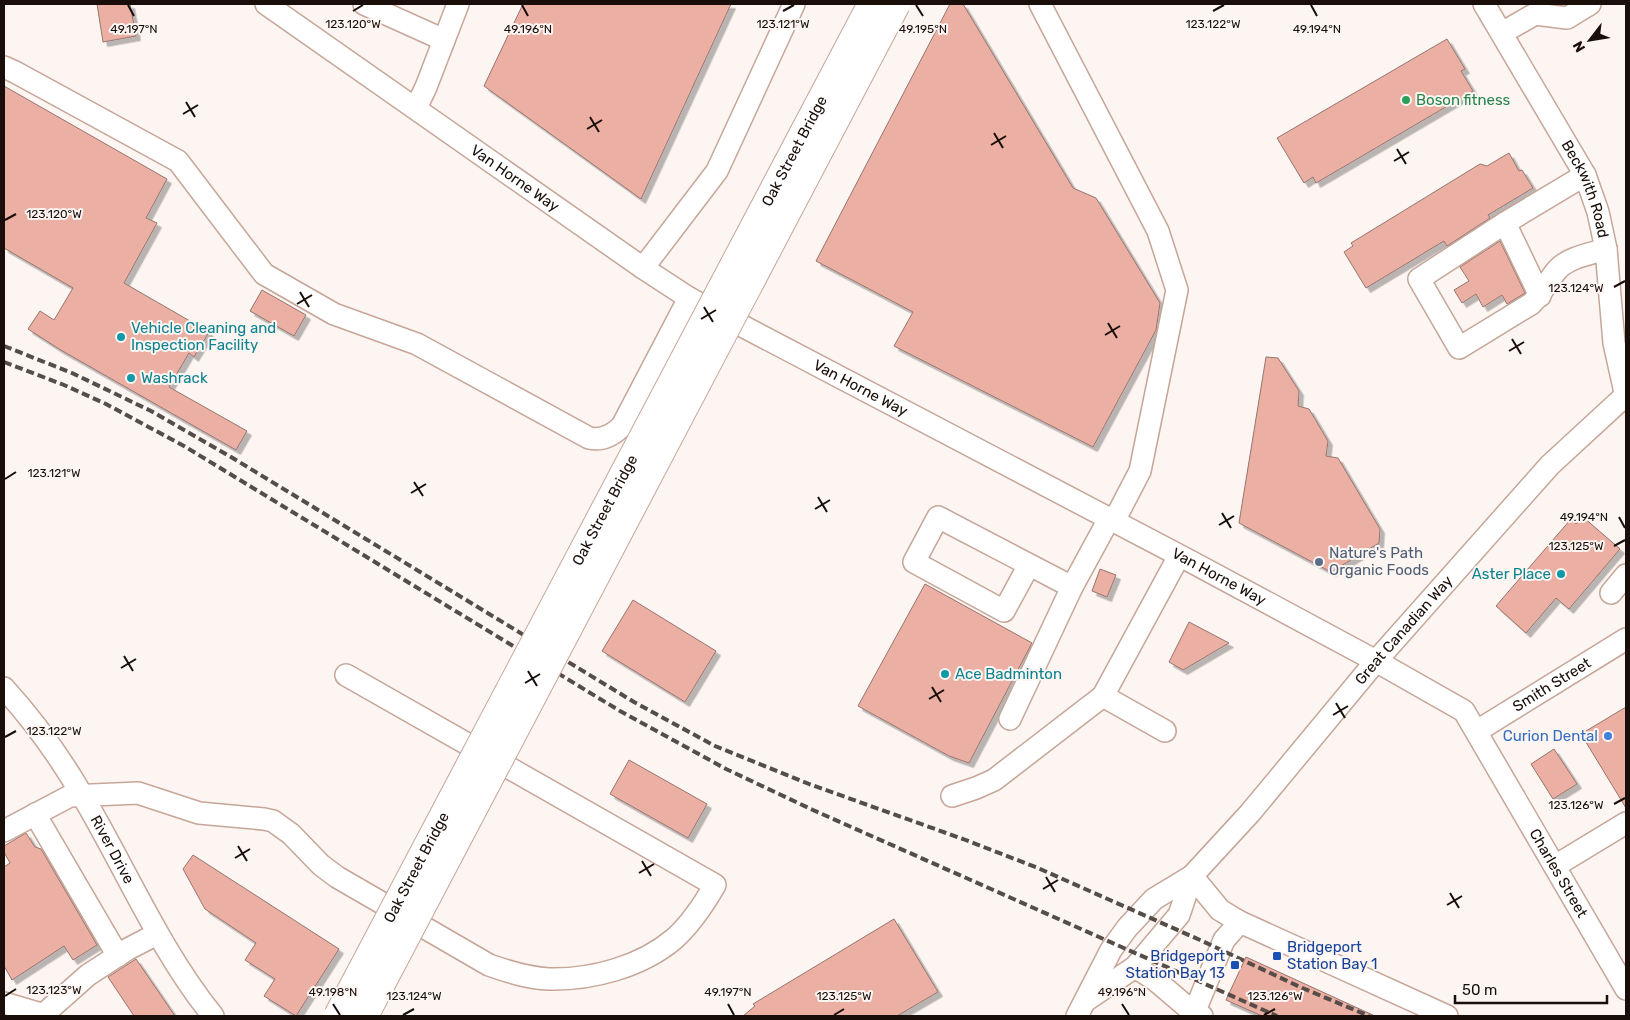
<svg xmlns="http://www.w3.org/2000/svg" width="1630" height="1020" font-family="Rubik,sans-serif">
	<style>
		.building { fill: #ebafa3; stroke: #96756e; filter: url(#shadow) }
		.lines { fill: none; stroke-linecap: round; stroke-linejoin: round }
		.minor-casing { stroke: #c6a698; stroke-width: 24 }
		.minor { stroke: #fff; stroke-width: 21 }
		.rail { stroke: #564c48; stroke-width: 4; stroke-dasharray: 8 4; stroke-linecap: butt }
		.highway-bridge-casing { stroke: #c6a698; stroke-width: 30; stroke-linecap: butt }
		.highway-bridge { stroke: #fff; stroke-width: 28 }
		.ticks { fill: none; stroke: #190e09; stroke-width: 2 }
		.leisure-dot { fill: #2e9e5b; stroke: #fcf5f2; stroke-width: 2 }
		.culture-dot { fill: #0f9aa8; stroke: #fcf5f2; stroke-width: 2 }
		.service-dot { fill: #5c6f8a; stroke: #fcf5f2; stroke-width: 2 }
		.shop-dot { fill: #3f7fe0; stroke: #fcf5f2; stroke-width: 2 }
		.transit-dot { fill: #1a4fb4; stroke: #fcf5f2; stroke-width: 2 }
		.labels { text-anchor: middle; stroke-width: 4; stroke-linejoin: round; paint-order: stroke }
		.leisure-label { font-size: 15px; fill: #27864d; stroke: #fcf5f2; text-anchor: start }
		.street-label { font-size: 15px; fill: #190e09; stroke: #fcf5f2 }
		.culture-label { font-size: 15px; fill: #0d838f; stroke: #fcf5f2; text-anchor: start }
		.service-label { font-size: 15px; fill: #4e5e75; stroke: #fcf5f2; text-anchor: start }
		.shop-label { font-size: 15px; fill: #366cbe; stroke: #fcf5f2; text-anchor: end }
		.transit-label { font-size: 15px; fill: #164399; stroke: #fcf5f2; text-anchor: start }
		.ticks-label { font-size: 12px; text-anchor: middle; fill: #190e09; stroke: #fcf5f2; stroke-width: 4; stroke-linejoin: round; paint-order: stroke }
	</style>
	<defs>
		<filter id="shadow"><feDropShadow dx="4.5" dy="4.5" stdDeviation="0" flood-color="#0004"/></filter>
	</defs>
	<rect width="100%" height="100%" fill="#fcf5f2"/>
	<!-- building -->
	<g class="building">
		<path d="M97,4H130L136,36L103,42Z"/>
		<path d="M523,4H731L641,199L484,86Z"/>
		<path d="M950,4H963L1073,188L1096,198L1160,303L1156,330L1093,447L894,346L913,312L816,261Z"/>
		<path d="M1447,39L1465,69L1461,71L1473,91L1316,183L1313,177L1304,183L1277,138Z"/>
		<path d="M4,86L167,179L146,218L157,223L124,283L209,332L194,357L189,353L169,387L247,431L236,450L59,349L28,329L40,311L54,320L73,288L4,248Z"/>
		<path d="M1509,153L1519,171L1522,170L1533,188L1488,215L1490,218L1447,246L1444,241L1366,288L1344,252L1353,246L1351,243L1480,164L1487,166Z"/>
		<path d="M1500,241L1525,293L1507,304L1502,295L1483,307L1476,294L1462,303L1454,290L1469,281L1460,267Z"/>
		<path d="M262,290L306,315L294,336L250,311Z"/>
		<path d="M1266,357L1278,358L1299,391L1298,406L1309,409L1328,441L1326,456L1338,458L1380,529L1379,543L1331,572L1239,523Z"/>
		<path d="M1583,517L1620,549L1569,609L1556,598L1526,633L1496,606L1571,519L1576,524Z"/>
		<path d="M1100,569L1116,575L1107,597L1092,591Z"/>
		<path d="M925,584L1032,643L969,763L949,756L858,706Z"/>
		<path d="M633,600L716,651L685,702L602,651Z"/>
		<path d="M1189,622L1229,643L1183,670L1169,662Z"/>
		<path d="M1626,707V808L1581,734Z"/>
		<path d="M1554,749L1577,784L1553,799L1531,764Z"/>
		<path d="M629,760L707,804L688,838L610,794Z"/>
		<path d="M26,833L35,847L41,849L97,945L73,960L64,946L12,980L4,966V867L10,863L4,852V846Z"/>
		<path d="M193,855L339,949L296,1016L264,996L275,979L245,960L256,943L205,909L183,869Z"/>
		<path d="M894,919L938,992L897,1016H743L755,1006L753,1004Z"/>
		<path d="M1246,957L1375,1016H1262L1226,1000Z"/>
		<path d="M136,959L175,1016H134L108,977Z"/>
	</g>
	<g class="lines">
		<!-- minor casing -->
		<g class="minor-casing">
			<g id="minor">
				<path id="s1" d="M266,4L643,268L689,298L1190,561L1376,661L1464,711L1626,989"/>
				<path d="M364,4L444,40"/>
				<path d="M1040,4L1158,231L1177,290L1140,471L1114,521"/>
				<path id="s2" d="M1484,4L1585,175L1598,212L1606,249L1614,343L1626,397"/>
				<path d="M1502,33L1535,14L1567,18L1590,4"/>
				<path d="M4,67L15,72L178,161L264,274L334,314L417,344L589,438C602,441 613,435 622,426L689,298"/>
				<path d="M416,108L426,87L458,4"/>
				<path d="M1585,175L1505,223L1419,279L1459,348L1531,304C1542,294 1548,280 1558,269C1569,257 1591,254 1606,249"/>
				<path d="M1505,223L1540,296"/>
				<path d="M643,268L717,171L794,4"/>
				<path d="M1029,565L1004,611L914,562L938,517L1072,587"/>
				<path d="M1611,593L1626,575"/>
				<path id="s3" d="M4,688C33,720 60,757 82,795C126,869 159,949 213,1016"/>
				<path d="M1010,719L1072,587L1109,519"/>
				<path d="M1165,731L1103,696L1179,556"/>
				<path id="s4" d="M1477,731L1626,639"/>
				<path d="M952,796L976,788L994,780L1103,696"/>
				<path d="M35,814L118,956"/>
				<path d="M4,831L70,796L138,793L199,813L264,819L273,821L291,834L321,865L337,877L489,965C509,972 528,978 549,979C591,980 641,967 674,939C691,924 704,904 715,885L346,675"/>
				<path d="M1555,866L1626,823"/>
				<path d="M1192,876L1220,910L1240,922L1447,1016"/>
				<path d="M1135,967L1154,979L1194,1013L1202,1016"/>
				<path d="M1088,999L1135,967L1179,915L1192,876"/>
				<path d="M4,1003L48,1016"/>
				<path d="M1194,1013L1224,940L1240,922"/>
				<path d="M44,1014L88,975L128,949L157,934"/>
				<path id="s5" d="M1077,1016L1111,950L1127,928L1154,899L1192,876L1250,813L1376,661L1550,465L1626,395"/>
			</g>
		</g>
		<!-- minor -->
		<use href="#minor" class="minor"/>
		<!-- rail -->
		<g class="rail">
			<path d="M4,346L72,373L151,411L231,457L634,702L715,746L809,784L963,839L1038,868L1200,940L1300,987L1369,1016"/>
			<path d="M4,362L64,385L106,404L184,446L620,711L726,769L813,810L1277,1016"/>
		</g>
		<!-- highway-bridge casing -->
		<g class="highway-bridge-casing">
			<g id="highway-bridge">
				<path id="s6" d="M338,1016L872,4"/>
				<path d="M364,1016L896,4"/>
			</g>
		</g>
		<!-- highway-bridge -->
		<use href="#highway-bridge" class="highway-bridge"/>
	</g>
	<!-- ticks -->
	<path class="ticks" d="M128,5L134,16M522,5L528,16M916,5L923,16M1311,5L1317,16M353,11L363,5M783,11L794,5M1213,11L1224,5M186,102L195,117M183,114L198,105M590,117L599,132M587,129L602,120M994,133L1003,148M991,145L1006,136M1397,149L1406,164M1394,161L1409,152M5,220L16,214M1614,287L1625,281M300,292L309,307M297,304L312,295M704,307L713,322M701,319L716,310M1108,323L1117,338M1105,335L1120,326M1512,339L1521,354M1509,351L1524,342M5,479L16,472M414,482L423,496M411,493L426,484M818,497L827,512M815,509L830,500M1222,513L1231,528M1619,517L1625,528M1219,525L1234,516M1614,546L1625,540M124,656L133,671M121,668L136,659M528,671L537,686M525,683L540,674M932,687L941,702M929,699L944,690M1336,703L1345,718M1333,715L1348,706M5,737L16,731M1614,804L1625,798M238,846L247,861M235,858L250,849M642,861L651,876M639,873L654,864M1046,877L1055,892M1043,889L1058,880M1450,893L1459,908M1447,905L1462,896M5,996L16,989M333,1004L340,1015M728,1004L734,1015M1122,1004L1129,1015M403,1015L414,1009M834,1015L844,1009M1264,1015L1275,1009"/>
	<!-- markers -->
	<circle class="leisure-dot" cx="1406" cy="100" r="5"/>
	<g class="culture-dot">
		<circle cx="121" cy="337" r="5"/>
		<circle cx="131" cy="378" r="5"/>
		<circle cx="1561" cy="574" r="5"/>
		<circle cx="945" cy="674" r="5"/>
	</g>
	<circle class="service-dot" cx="1319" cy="562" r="5"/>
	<circle class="shop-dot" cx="1608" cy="736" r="5"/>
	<g class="transit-dot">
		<rect x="1272" y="951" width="10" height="10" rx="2.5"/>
		<rect x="1230" y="960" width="10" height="10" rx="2.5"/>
	</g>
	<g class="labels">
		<!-- leisure labels -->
		<g class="leisure-label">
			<text x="1416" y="105">Boson fitness</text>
		</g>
		<!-- street labels -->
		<g class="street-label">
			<text dy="5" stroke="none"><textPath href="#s6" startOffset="978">Oak Street Bridge</textPath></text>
			<text dy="5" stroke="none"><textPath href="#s1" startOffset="304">Van Horne Way</textPath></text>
			<text dy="5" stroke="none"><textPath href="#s2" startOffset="212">Beckwith Road</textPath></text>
			<text dy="5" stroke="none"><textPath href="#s1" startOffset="709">Van Horne Way</textPath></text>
			<text dy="5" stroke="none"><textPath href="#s6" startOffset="572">Oak Street Bridge</textPath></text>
			<text dy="5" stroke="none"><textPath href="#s1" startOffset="1114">Van Horne Way</textPath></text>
			<text dy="5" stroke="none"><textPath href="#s5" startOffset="510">Great Canadian Way</textPath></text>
			<text dy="5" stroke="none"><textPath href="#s4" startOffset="88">Smith Street</textPath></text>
			<text dy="5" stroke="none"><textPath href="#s3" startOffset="195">River Drive</textPath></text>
			<text dy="5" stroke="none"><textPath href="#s6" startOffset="168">Oak Street Bridge</textPath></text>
			<text dy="5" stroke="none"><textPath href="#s1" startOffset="1581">Charles Street</textPath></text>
		</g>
		<!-- culture labels -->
		<g class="culture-label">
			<text x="131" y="333">Vehicle Cleaning and<tspan x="131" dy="17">Inspection Facility</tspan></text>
			<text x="141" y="383">Washrack</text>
			<text x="1551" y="579" text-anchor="end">Aster Place</text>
			<text x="955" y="679">Ace Badminton</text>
		</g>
		<!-- service labels -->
		<g class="service-label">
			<text x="1329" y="558">Nature's Path<tspan x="1329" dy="17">Organic Foods</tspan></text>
		</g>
		<!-- shop labels -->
		<g class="shop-label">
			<text x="1598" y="741">Curion Dental</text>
		</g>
		<!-- transit labels -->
		<g class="transit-label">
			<text x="1287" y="952">Bridgeport<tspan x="1287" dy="17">Station Bay 1</tspan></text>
			<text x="1225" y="961" text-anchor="end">Bridgeport<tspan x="1225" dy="17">Station Bay 13</tspan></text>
		</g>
	</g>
	<g class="ticks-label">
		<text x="353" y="28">123.120°W</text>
		<text x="783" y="28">123.121°W</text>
		<text x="1213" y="28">123.122°W</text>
		<text x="134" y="33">49.197°N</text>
		<text x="528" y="33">49.196°N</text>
		<text x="923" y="33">49.195°N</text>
		<text x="1317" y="33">49.194°N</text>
		<text x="54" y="218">123.120°W</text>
		<text x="1576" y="292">123.124°W</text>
		<text x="54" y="477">123.121°W</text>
		<text x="1584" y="521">49.194°N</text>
		<text x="1576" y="550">123.125°W</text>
		<text x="54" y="735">123.122°W</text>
		<text x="1576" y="809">123.126°W</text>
		<text x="54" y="994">123.123°W</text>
		<text x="333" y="996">49.198°N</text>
		<text x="728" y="996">49.197°N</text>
		<text x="1122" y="996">49.196°N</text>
		<text x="414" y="1000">123.124°W</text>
		<text x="844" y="1000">123.125°W</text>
		<text x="1275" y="1000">123.126°W</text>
	</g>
	<!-- border -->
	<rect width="1630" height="1020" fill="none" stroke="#190e09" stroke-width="10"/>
	<!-- north arrow -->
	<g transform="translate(1590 40) rotate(239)" stroke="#fcf5f2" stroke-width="4" paint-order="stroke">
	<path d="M0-4L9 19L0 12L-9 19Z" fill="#190e09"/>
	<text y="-8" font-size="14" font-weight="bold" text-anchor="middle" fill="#190e09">N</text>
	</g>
	<!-- scale -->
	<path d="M1455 995v8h152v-8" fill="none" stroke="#190e09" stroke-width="2.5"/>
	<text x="1462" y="995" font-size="15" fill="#190e09" stroke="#fcf5f2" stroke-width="4" paint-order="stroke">50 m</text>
</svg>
